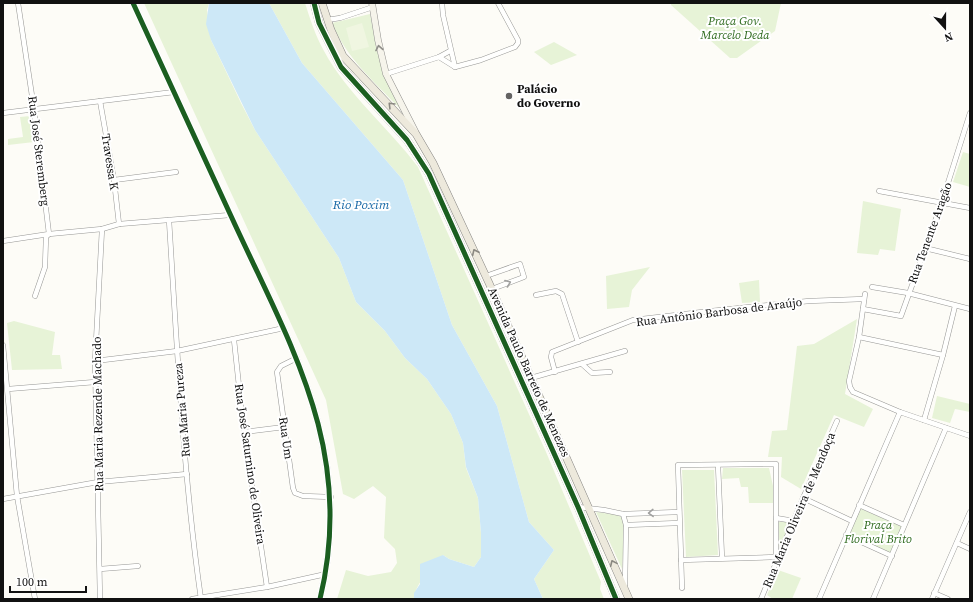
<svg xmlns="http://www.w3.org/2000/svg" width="973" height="602" font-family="'Source Serif 4',serif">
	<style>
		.green { fill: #e7f3d7 }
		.pitch { fill: #f0f6e1 }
		.water { fill: #cde8f7 }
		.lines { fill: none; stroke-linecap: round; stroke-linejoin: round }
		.street-casing { stroke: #979795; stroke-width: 5.5 }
		.secondary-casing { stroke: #8e8d8b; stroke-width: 7 }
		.primary-casing { stroke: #858482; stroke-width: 8 }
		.street { stroke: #fffffe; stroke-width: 4.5 }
		.secondary { stroke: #f6f4eb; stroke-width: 6 }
		.primary { stroke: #ede9dc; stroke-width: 7 }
		.cycleway-casing { stroke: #fff; stroke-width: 8 }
		.cycleway { stroke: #1b5e20; stroke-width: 5 }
		.oneway { stroke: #8f8e89 }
		.oneway2 { stroke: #8a8881 }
		.oneway3 { stroke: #a0a09f }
		.poi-dot { fill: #646362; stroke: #fff; stroke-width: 1.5 }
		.labels { text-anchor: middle; stroke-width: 4; stroke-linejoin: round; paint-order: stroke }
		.park-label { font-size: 12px; font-style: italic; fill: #2f6b1f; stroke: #fff }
		.poi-label { font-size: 12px; font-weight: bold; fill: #111; stroke: #fff; text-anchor: start }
		.street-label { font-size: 12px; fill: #111; stroke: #fff }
		.water-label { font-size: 13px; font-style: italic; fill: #1768a6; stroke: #fff }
	</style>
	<rect width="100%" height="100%" fill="#fdfcf7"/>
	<!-- green -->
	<g class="green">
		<path d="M144,3H209L207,10L211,40L241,103L255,130L339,258L356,302L385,331L405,358L427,379L451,414L463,443L466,468L478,498L481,533V557L474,567L449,559L443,555C433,567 415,583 414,599H337L346,570L368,576L391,572L397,563L395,549L384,538L386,497L373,486L354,499L343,494L326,400Z"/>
		<path d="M269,3H305C310,19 316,37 324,51C347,94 389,128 418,167L546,452L601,582L600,589L604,599H543L534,579L554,550L529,522L497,406L452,325L403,180L302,63Z"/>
		<path d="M671,3H781L775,31L737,58H730L671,5Z"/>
		<path d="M370,14L377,51L389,83L406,115C379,86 347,60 332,23Z"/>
		<path d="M554,42L577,55L551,65L534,52Z"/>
		<path d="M30,116L34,142L8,145V139L23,137L20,117Z"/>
		<path d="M963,152L970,154V187L953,182Z"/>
		<path d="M863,201L901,209L895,251L880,249L878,255L857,253Z"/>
		<path d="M650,267L632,290L629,307L607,309L606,276Z"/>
		<path d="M759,280L760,302L742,303L739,283Z"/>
		<path d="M857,319L845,394L873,409L864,427L834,415L801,489L781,477L782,457H768L772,431L787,430L797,346L814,344Z"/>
		<path d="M14,321L55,332L52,355H60L62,369L12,370L7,323Z"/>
		<path d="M937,396L970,404V412L955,409L950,423L932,418Z"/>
		<path d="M723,468H769L773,486V503H749L748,487H741L739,478L722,479Z"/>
		<path d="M682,470H714L718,555L686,557Z"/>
		<path d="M859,508L902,526L890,554L849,534Z"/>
		<path d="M596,512L619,515L625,521L622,569Z"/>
		<path d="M778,522H790L791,524L780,550Z"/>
		<path d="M778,570L801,578L792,599H773L767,595Z"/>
	</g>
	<!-- pitch -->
	<path class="pitch" d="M362,23L369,47L352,51L346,28Z"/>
	<!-- water -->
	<path class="water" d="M209,3H269L302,63L403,180L452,325L497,406L529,522L554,550L534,579L543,599H414V593L420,584V564L443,555L449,559L474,567L481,557V533L478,498L466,467L463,443L451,414L427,379L405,358L385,331L356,302L339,258L255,130L211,40L206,24Z"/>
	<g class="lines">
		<!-- street casing -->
		<g class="street-casing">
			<g id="street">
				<path d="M18,3L34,109L49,234L46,237L45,267L35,296"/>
				<path d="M442,3L443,15L455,67"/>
				<path d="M327,20L340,18L373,7"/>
				<path d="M439,57L450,51"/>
				<path d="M386,74L439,57L455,67L481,60L515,47L518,43V40L498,3"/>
				<path d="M100,101L114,180L119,224"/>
				<path d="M3,113L174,92"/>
				<path d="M114,180L176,172"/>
				<path d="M879,191L970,208"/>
				<path d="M169,220C177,346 183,474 201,599"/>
				<path d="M3,241L49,234L102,229L119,224L230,215"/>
				<path d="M925,248L970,259"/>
				<path d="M486,276L520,264L524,277L492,289"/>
				<path d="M872,287L908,293L970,309"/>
				<path d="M865,294L859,337L849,381L850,387L853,392L900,412L970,436"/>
				<path d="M536,295L556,291L562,294L578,342"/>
				<path d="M863,309L901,316L942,202L970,113"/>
				<path d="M859,337L943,355"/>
				<path d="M234,340L244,432L267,587"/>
				<path d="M3,345L17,496L35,599"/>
				<path d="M297,358L281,366L277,372L293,488L295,493L303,496L331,497"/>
				<path d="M95,361L177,351L284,328"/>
				<path d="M582,364L592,373L610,372"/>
				<path d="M555,372L551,357L552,352L633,320L711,311L809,301L864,299"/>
				<path d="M531,378L625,351"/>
				<path d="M8,389L95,382"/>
				<path d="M924,420L943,355L955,306"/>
				<path d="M244,432L284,427"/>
				<path d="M718,465L722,558"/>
				<path d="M803,498L852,521"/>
				<path d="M3,499L98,482L187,474"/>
				<path d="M859,505L904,525"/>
				<path d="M578,507L604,510L623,514L679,512"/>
				<path d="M623,514L626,525L625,587"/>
				<path d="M776,518L794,521"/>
				<path d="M626,525L679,523"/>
				<path d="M846,535L892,556"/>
				<path d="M957,543L970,549"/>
				<path d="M681,560L777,557"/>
				<path d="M100,569L138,566"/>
				<path d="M682,588L678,465L776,464V557"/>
				<path d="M934,593L948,599"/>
				<path d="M100,599L95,361L102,229"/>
				<path d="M192,599L267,587L326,574"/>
				<path d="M761,599L803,498L837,421"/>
				<path d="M819,599L900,412"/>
				<path d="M873,599L946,428"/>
				<path d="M932,599L970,512"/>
			</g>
		</g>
		<!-- secondary casing -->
		<g class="secondary-casing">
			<g id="secondary">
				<path d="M133,3C166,74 198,145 231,216C290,345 356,450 320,599"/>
				<path d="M372,3L378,40L386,74L415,131"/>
			</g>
		</g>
		<!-- primary casing -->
		<g class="primary-casing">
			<g id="primary">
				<path d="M314,3L319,23L341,67L407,140L429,174L578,507L616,599"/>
				<path d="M322,3L331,30L343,56L416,134L433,163L489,283L629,599"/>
			</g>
		</g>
		<!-- street -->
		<use href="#street" class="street"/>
		<!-- secondary -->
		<use href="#secondary" class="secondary"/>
		<!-- primary -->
		<use href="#primary" class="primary"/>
		<!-- cycleway casing -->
		<g class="cycleway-casing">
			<g id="cycleway">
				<path d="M133,3C166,74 198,145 231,216C290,345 356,450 320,599"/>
				<path d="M314,3L319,23L341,67L407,140L429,174L578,507L616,599"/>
			</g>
		</g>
		<!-- cycleway -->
		<use href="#cycleway" class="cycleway"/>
	</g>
	<!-- one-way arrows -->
	<defs><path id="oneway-chevron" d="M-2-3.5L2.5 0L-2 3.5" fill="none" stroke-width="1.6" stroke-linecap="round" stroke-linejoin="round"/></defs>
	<use class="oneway" href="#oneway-chevron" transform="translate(379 48) rotate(-101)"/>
	<g class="oneway2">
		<use href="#oneway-chevron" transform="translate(391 105) rotate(-135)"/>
		<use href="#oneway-chevron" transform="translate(475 252) rotate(-115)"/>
		<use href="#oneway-chevron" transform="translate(613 563) rotate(-114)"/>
	</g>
	<g class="oneway3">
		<use href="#oneway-chevron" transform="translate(508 283) rotate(-21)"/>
		<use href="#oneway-chevron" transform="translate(651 513) rotate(178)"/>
	</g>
	<!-- markers -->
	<circle class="poi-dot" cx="509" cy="96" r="4"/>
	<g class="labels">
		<!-- park labels -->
		<g class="park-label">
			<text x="735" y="25">Praça Gov.<tspan x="735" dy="14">Marcelo Deda</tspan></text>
			<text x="878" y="529">Praça<tspan x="878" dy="14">Florival Brito</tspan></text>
		</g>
		<!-- poi labels -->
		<g class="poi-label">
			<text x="517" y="93">Palácio<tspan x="517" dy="14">do Governo</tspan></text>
		</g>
		<!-- street labels -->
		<g class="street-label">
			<text transform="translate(39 151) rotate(83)" y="4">Rua José Steremberg</text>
			<text transform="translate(110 162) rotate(81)" y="4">Travessa K</text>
			<text transform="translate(930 233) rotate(-70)" y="4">Rua Tenente Aragão</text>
			<text transform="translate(719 312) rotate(-7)" y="4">Rua Antônio Barbosa de Araújo</text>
			<text transform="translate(529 372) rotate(66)" y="4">Avenida Paulo Barreto de Menezes</text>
			<text transform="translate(182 410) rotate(-95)" y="4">Rua Maria Pureza</text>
			<text transform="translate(98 414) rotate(-91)" y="4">Rua Maria Rezende Machado</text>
			<text transform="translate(286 438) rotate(82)" y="4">Rua Um</text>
			<text transform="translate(250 464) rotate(82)" y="4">Rua José Saturnino de Oliveira</text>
			<text transform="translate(799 510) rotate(-67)" y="4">Rua Maria Oliveira de Mendoça</text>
		</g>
		<!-- water labels -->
		<g class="water-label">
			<text x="361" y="209">Rio Poxim</text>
		</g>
	</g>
	<!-- border -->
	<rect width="973" height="602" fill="none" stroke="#111111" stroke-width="8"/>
	<!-- north arrow -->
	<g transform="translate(945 28) rotate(159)" stroke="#ffffff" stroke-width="3" paint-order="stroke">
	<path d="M0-3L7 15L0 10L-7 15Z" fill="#111111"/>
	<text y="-6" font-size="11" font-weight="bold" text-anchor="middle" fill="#111111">N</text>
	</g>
	<!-- scale -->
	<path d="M10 586v6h76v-6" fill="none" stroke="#111111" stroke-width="2"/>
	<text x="16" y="586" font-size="12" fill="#111111" stroke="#ffffff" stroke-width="3" paint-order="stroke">100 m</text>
</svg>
